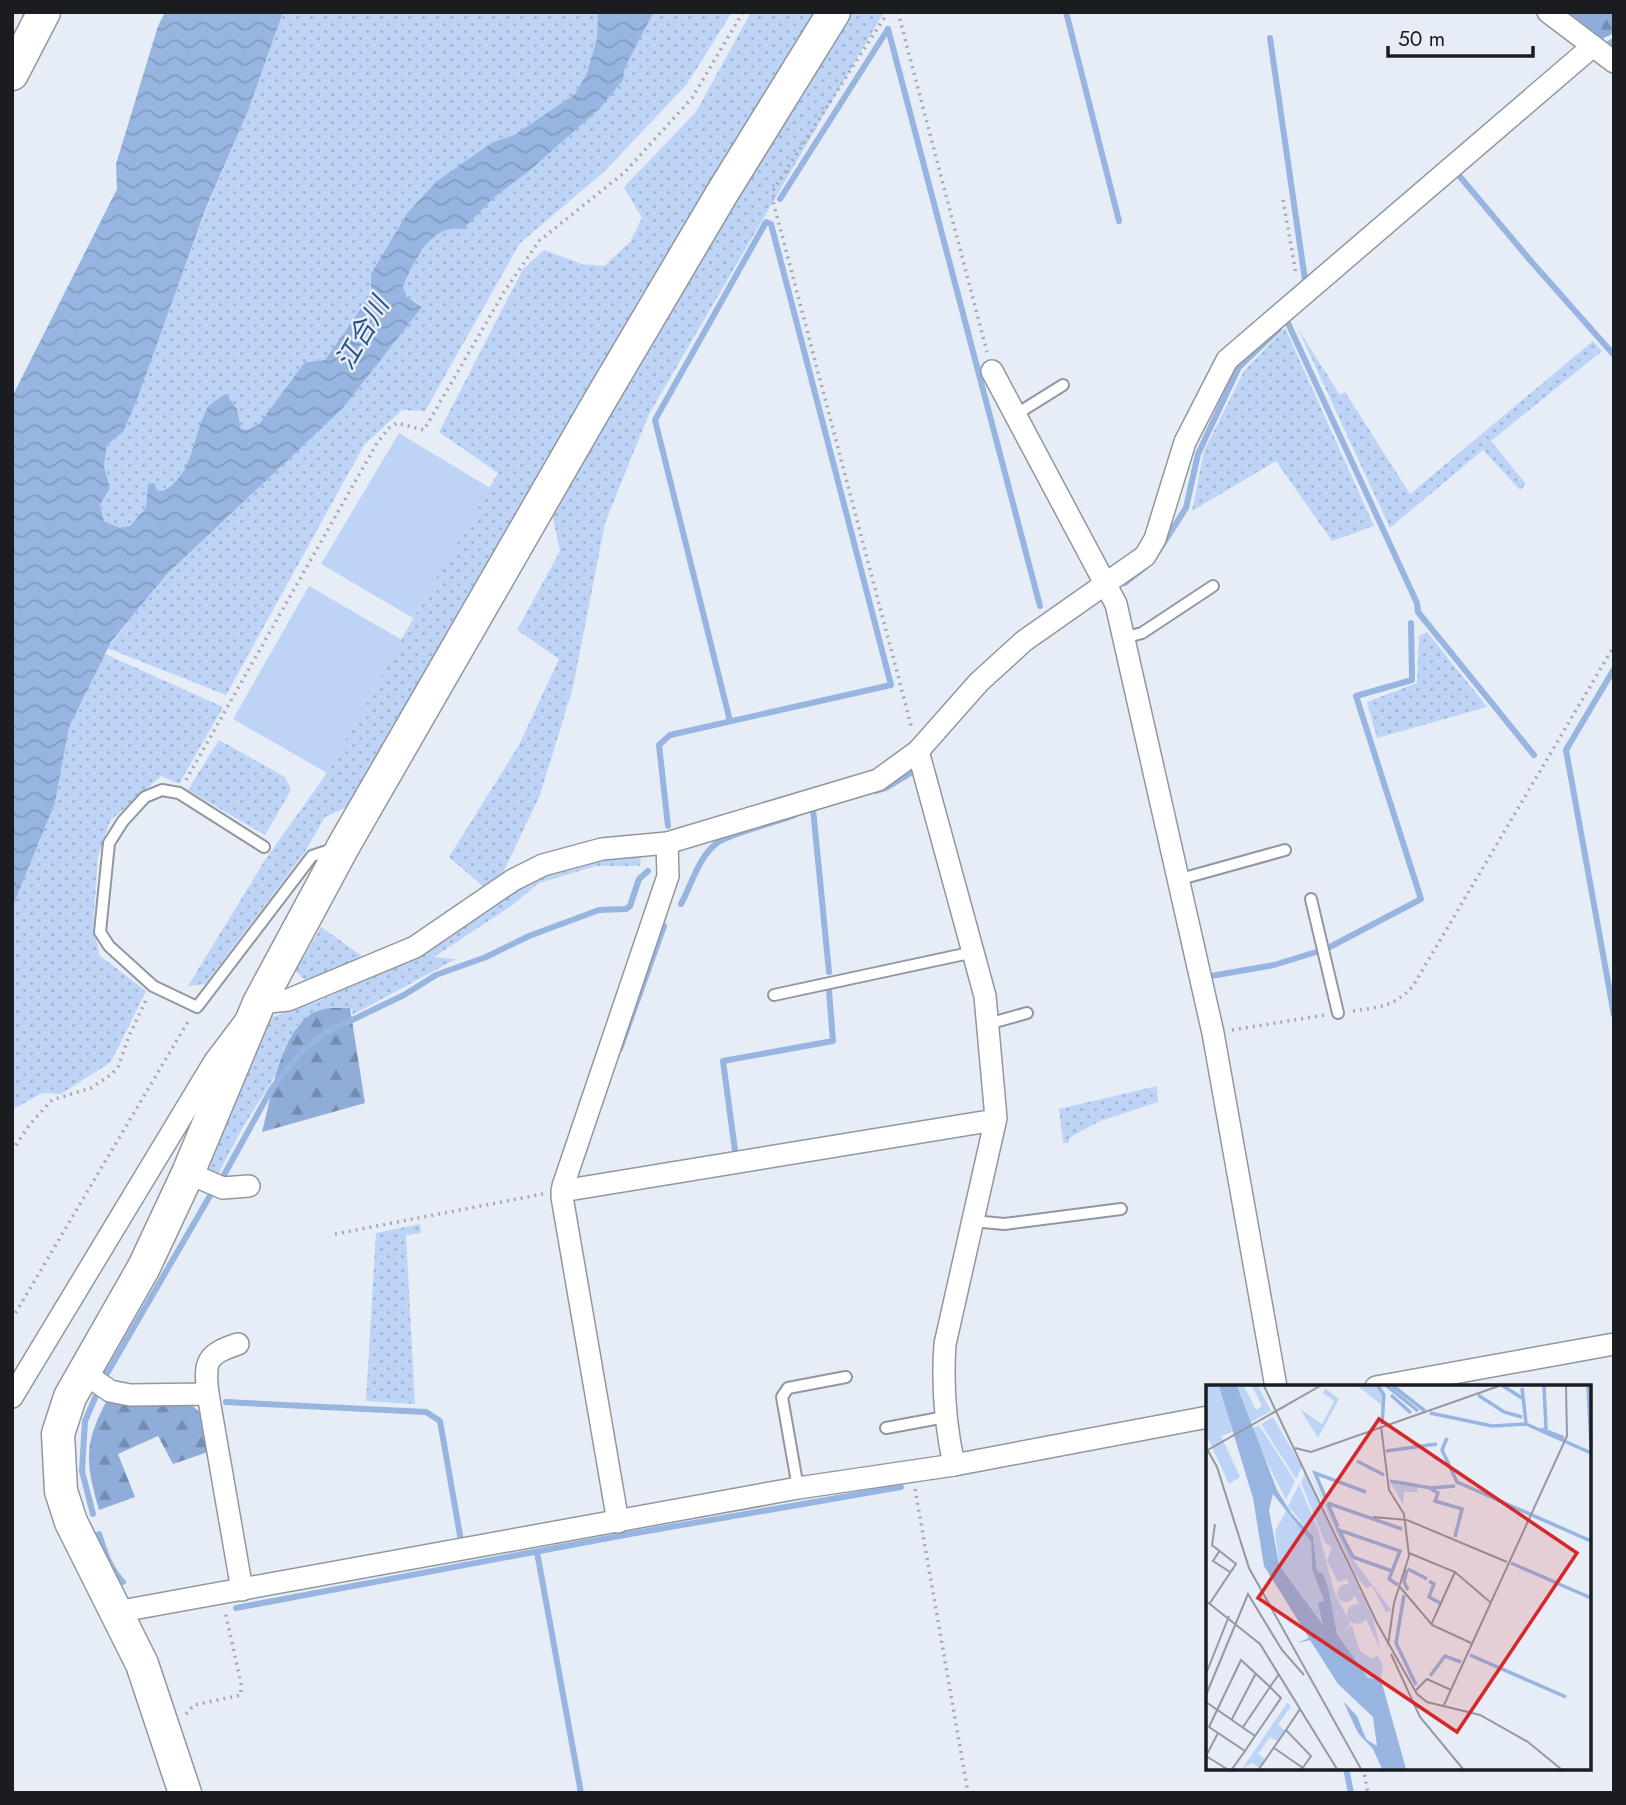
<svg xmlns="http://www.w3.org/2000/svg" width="1626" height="1805" font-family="Jost,'Noto Sans JP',sans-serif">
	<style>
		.green { fill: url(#green-dots) }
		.forest { fill: url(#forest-firs) }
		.pitch { fill: #bdd4f6 }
		.water { fill: url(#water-waves) }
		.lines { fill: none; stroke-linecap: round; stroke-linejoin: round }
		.stream { stroke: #97b5e0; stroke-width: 6 }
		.lane-casing { stroke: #92979f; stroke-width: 14 }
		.street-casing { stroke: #92979f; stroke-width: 24 }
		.secondary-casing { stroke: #92979f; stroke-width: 35 }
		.path { stroke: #a4a9b0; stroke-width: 3.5; stroke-dasharray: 2 5; stroke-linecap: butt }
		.lane { stroke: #fff; stroke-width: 10 }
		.street { stroke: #fff; stroke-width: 21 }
		.secondary { stroke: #fff; stroke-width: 32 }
		.labels { text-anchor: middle; stroke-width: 5; stroke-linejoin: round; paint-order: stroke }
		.water-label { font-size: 26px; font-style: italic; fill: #295086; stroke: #e7edf6 }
		.inset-river { fill: none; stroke: #97b5e0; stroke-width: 3.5 }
		.inset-road { fill: none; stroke: #9599a0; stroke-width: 2 }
		.view { fill: #d62828; fill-opacity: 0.15; stroke: #d62828; stroke-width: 3.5 }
		.inset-edge { fill: none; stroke: #1a1c1f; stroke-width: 3.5 }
	</style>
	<defs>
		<pattern id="green-dots" width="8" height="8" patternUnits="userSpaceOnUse" patternTransform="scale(1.75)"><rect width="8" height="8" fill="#bdd4f6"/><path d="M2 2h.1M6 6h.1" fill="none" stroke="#a2b5d2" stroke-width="1.8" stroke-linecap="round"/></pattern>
		<pattern id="forest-firs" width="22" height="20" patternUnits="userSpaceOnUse" patternTransform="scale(1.75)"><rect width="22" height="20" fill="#8fadd8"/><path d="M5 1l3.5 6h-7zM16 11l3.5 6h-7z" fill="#748caf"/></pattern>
		<pattern id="water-waves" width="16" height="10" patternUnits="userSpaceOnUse" patternTransform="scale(1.75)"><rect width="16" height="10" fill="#97b5e0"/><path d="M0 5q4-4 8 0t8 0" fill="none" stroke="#829bc0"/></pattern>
	</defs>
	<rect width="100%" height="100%" fill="#e7edf6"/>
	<!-- green -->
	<g class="green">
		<path d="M283,12H598L597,38L587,74L575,94L514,135L493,142L372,274L371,294L325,360L305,362L259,424L248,430L241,429L237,409L186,467L178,480L162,491L157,490L155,486C150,500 139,531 120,528C115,528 109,523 104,521L100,505L110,488L104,466L107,445L123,432L207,208L248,111Z"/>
		<path d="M654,12H732L687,84L605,171L520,243L425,411L402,410L364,445L226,695L107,648L167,574L343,408L422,306L407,297L403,287C414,264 426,232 453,227L528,172L623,80L625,67Z"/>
		<path d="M751,12H817L352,805L325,817L304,853L205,984L188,986L265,860L327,773L438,574L498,473L439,432L523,269L544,250L582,264L604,266L630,242L642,218L624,187L696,112Z"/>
		<path d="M850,12H884L649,414L605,523L573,687L540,795L502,875L485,888L449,857L519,745L559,659L517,630L560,551L552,514L783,112Z"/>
		<path d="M1285,328L1374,526L1332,541L1276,461L1192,511L1204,451L1244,371Z"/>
		<path d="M1298,329L1340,395L1345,392L1410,494L1593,341L1602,351L1491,441L1526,484L1520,490L1483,450L1390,528Z"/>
		<path d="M1427,632L1487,707L1377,738L1367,702L1417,683L1419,636Z"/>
		<path d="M105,654L223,707L179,784L161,776L110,821L98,857L93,926L100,956L146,991L111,1062L61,1094L42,1093L12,1110V908L55,803L69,727Z"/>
		<path d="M219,740L285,777L291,790L265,835L188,790Z"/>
		<path d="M641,856L640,866H596L539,883L511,906L434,957L456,959L352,1015L353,1009L318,1010L297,1026L284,1050L278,1071L243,1127L216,1178L200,1172L266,1019L321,1000L414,954L529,878L595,859Z"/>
		<path d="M321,927L362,956L309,984L296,971Z"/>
		<path d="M1157,1086L1158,1102L1100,1121L1069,1138V1143H1063L1059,1109Z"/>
		<path d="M420,1224L421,1233L406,1235L415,1404L366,1401L376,1233Z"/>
	</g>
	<!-- forest -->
	<g class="forest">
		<path d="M1568,12H1612L1614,33L1602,39Z"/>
		<path d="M350,1008L365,1103L262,1132C272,1096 280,1027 317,1011C326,1007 341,1008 350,1008Z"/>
		<path d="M106,1402L193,1406L201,1414L208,1452L173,1464L158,1436L118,1454L135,1497L99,1510C86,1463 83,1446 106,1402Z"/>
	</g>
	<!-- pitch -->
	<g class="pitch">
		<path d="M399,433L490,488L413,618L321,564Z"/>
		<path d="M309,586L402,640L327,773L233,719Z"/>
	</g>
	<!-- water -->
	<path class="water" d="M165,12H283L248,111L206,208L136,402L123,432L107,445L104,466L110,488L100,505L104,521L120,528L130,526L146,508L148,484L154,483L157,490L162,491C195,476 192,434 208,407C212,402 220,398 226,394L237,409L241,429L248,430L259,424L305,362L325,360L371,294V274L408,212L437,181L493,142L514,135L575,94L587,73L597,38L598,12H654L625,67L623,80L599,109L528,172L493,198L463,229C430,223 414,262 403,287L407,297L422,307L343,408L167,574L111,642L69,727L55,803L12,908V397L117,189L116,164L158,26Z"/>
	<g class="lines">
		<!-- stream -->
		<g class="stream">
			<path d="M1066,12L1119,221"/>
			<path d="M888,29L1040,606"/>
			<path d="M1270,38L1305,280"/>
			<path d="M1610,43L1614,41"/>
			<path d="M1456,172L1530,260L1614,355"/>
			<path d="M780,199L888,29"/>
			<path d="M1287,321L1417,603L1418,612L1534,755"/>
			<path d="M1158,552L1186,508L1198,454L1239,367L1279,329"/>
			<path d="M1125,583L1144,568"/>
			<path d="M1614,669L1566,750L1614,1015"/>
			<path d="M876,791L886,788L914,771"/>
			<path d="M813,809L829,972"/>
			<path d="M668,826L659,745L670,735L891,685L771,224L766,222L655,420L730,721"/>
			<path d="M681,904C691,886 699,856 717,843C726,835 780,821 795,815"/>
			<path d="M1211,976L1274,965L1326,949L1421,899L1356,696L1412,680L1411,623"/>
			<path d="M620,1049L664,926"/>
			<path d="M736,1158L723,1061L833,1041L829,991"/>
			<path d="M226,1402L426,1412L440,1421L461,1541"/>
			<path d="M93,1514L82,1471L85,1421L102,1382L211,1194L224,1175L272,1088L300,1053L325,1033L404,995L436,975L486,957L529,936L599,910L626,909L630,906L639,879L648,871"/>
			<path d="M99,1534C105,1552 110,1569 123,1582"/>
			<path d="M537,1552L581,1793"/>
			<path d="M236,1608L630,1534L901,1487"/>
			<path d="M1346,1768L1351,1793"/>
		</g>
		<!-- lane casing -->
		<g class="lane-casing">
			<g id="lane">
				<path d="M1015,415L1063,385"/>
				<path d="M1123,638L1142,633L1213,586"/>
				<path d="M264,847L179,793L162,790L145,797L123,821L109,843L100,932L109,946L153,986L197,1007L312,856L336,848"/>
				<path d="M1177,880L1285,850"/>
				<path d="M1311,899L1338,1013"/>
				<path d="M774,995L974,952"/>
				<path d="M988,1024L1027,1013"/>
				<path d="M973,1221L1004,1224L1121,1209"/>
				<path d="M886,1428L945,1417"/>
				<path d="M798,1488L782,1397L788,1388L846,1377"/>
			</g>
		</g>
		<!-- street casing -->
		<g class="street-casing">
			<g id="street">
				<path d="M1548,12L1614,62"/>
				<path d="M992,371L1116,604L1213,1033L1276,1387"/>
				<path d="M918,751L985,996L996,1118L945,1344C942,1386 945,1424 954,1465"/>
				<path d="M188,1173L223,1188L249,1186"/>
				<path d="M562,1191L995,1120"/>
				<path d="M84,1373L110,1391L130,1395L208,1394L242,1590"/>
				<path d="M1376,1387L1614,1344"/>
				<path d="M208,1394C204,1362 206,1354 238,1344"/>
				<path d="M12,1397L215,1061L259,1003L288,1000L415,947L513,880L543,865L602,849L667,843L878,780L918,751L979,682L1024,641L1145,556L1155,539L1185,442L1227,360L1593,46"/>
				<path d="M618,1522L562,1197L563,1186L668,876L667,843"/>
				<path d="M116,1612L798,1488L954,1465L1208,1417"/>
			</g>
		</g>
		<!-- secondary casing -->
		<g class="secondary-casing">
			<g id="secondary">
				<path d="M12,74L44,12"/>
				<path d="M185,1793L142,1664L71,1522L61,1491L58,1434L70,1397L144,1267L188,1173L259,1003L344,845L599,402L721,195L834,12"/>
			</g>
		</g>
		<!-- path -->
		<g class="path">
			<path d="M888,12L774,189L773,201L912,729"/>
			<path d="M898,12L987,352"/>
			<path d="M1283,200L1296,274"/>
			<path d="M186,780L377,443L389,428L397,423L424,430L504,292L539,241L625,172L692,98L743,12"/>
			<path d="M1353,1011C1379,1007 1394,1007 1413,986L1614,646"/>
			<path d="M1232,1030L1325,1015"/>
			<path d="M12,1151L30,1124L52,1100L91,1088L112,1074L118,1067L129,1036L147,998"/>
			<path d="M335,1234L543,1194"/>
			<path d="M12,1319L190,1018"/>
			<path d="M915,1489L968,1793"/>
			<path d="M186,1714L194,1705L241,1695V1684L225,1611"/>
			<path d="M1363,1768L1368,1793"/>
		</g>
		<!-- lane -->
		<use href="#lane" class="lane"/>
		<!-- street -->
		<use href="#street" class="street"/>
		<!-- secondary -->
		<use href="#secondary" class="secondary"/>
	</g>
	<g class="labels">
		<!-- water labels -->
		<g class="water-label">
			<text transform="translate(362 333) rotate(-60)" y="9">江合川</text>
		</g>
	</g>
	<!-- overview -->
	<g transform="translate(1206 1385)">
		<rect width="385" height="385" fill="#e7edf6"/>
		<path d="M0,1H13L20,19L26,47L15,51L34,92L23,99L0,49ZM31,1H38L50,25L56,21L46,1H52L65,26L45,37ZM172,1L178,10L177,21L153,2ZM119,3L133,14L112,53L94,24L116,39L128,16L117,8ZM67,32L96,82L90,94L55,39ZM53,40L89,96L80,115L47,49L46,44ZM102,84L146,173L186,226L180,227L166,201L160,203L150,191ZM99,88L167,234L175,266L141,194L132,197L121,176L126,162L119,158L95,97ZM184,96L212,101L211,107H198L197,120ZM93,99L112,144L128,206L145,240L135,248L146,241L154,266L165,273L172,271L177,280L175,295L162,293L131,249L123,206L111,186L107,151L82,121ZM80,126L105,157L106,184L118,216L113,221L118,229L117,240L73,180L69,146ZM81,318L85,321L72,340L79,345L71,356L64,352L52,369L59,374L53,383L46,378L36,384Z" fill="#bdd4f6"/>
		<path d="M131 208a9 9 0 1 1 18 0a9 9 0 1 1-18 0ZM141 229a10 10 0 1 1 20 0a10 10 0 1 1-20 0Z" fill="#bdd4f6"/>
		<path d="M13,1H31L71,105L86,129L107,151L111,186L117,189L123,206L131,249L162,293L175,295L200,384H176L167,364L152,348L137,316L151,331L160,354L171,361L167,332L132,299L104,255L91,258L103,253L58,181L47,113ZM67,109L105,157L106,184L118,216L112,218L117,240L73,180L63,125Z" fill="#97b5e0" fill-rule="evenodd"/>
		<path class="inset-river" d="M172,1L178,10L176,39M181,1L212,26M187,1L219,26M297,1L316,13M338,1L340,44M382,1L385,62M316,3L320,38M185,10L205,28M272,10L298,27L316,32M224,28L286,41L320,39L385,68M335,44L358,53M241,53L236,65L251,97L385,156M180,66L231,59M151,76L178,90M184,96L225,103L249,101M225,104L232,108L229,116L256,124L249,152M120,114L109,88L160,107M121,118L196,144M122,119L132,142M305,178L385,213M201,184L198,197L202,205M202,184L221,194M186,186L147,172L133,145L194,166L183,194L192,200M223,196L228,199L223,212L234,218M198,210L190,258L210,300M264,270L360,312M224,291L239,271L255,277"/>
		<path class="inset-road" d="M58,1L171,238L211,309L221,317L274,330L322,357L355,384M175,41L183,105L198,129L203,171L188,218L182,260M89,63L105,67L293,1M1,64L11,82L43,183L155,384M0,66L114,1M167,132L201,135L301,177M14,165L7,176L24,187M203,168L249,187L284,217M194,202L226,240L265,258M0,216L54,259L131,384M4,218L30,179L6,160L9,139M225,240L249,187M185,269L214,332L257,384M0,289L23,231M209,306L221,294L245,305M0,310L42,209L76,265L98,290M0,317L49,351L39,366M238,320L361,51L360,1M26,334L50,288M80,345L94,324M49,351L75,313L64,302L73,289M68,363L97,383M0,371L12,348M0,371L21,384M26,384L39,366L3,342L35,275L64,302L37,342M53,384L80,345L105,371L96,384"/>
		<path class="view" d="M173,34L371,168L251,347L52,213Z"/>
		<rect width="385" height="385" class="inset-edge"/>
	</g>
	<!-- border -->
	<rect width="1626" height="1805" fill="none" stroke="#1a1c1f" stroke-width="28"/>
	<!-- scale -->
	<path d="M1388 46v10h145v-10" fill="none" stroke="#1a1c1f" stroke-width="3.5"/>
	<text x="1398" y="46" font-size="21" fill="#1a1c1f" stroke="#e7edf6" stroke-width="5" paint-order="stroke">50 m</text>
</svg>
